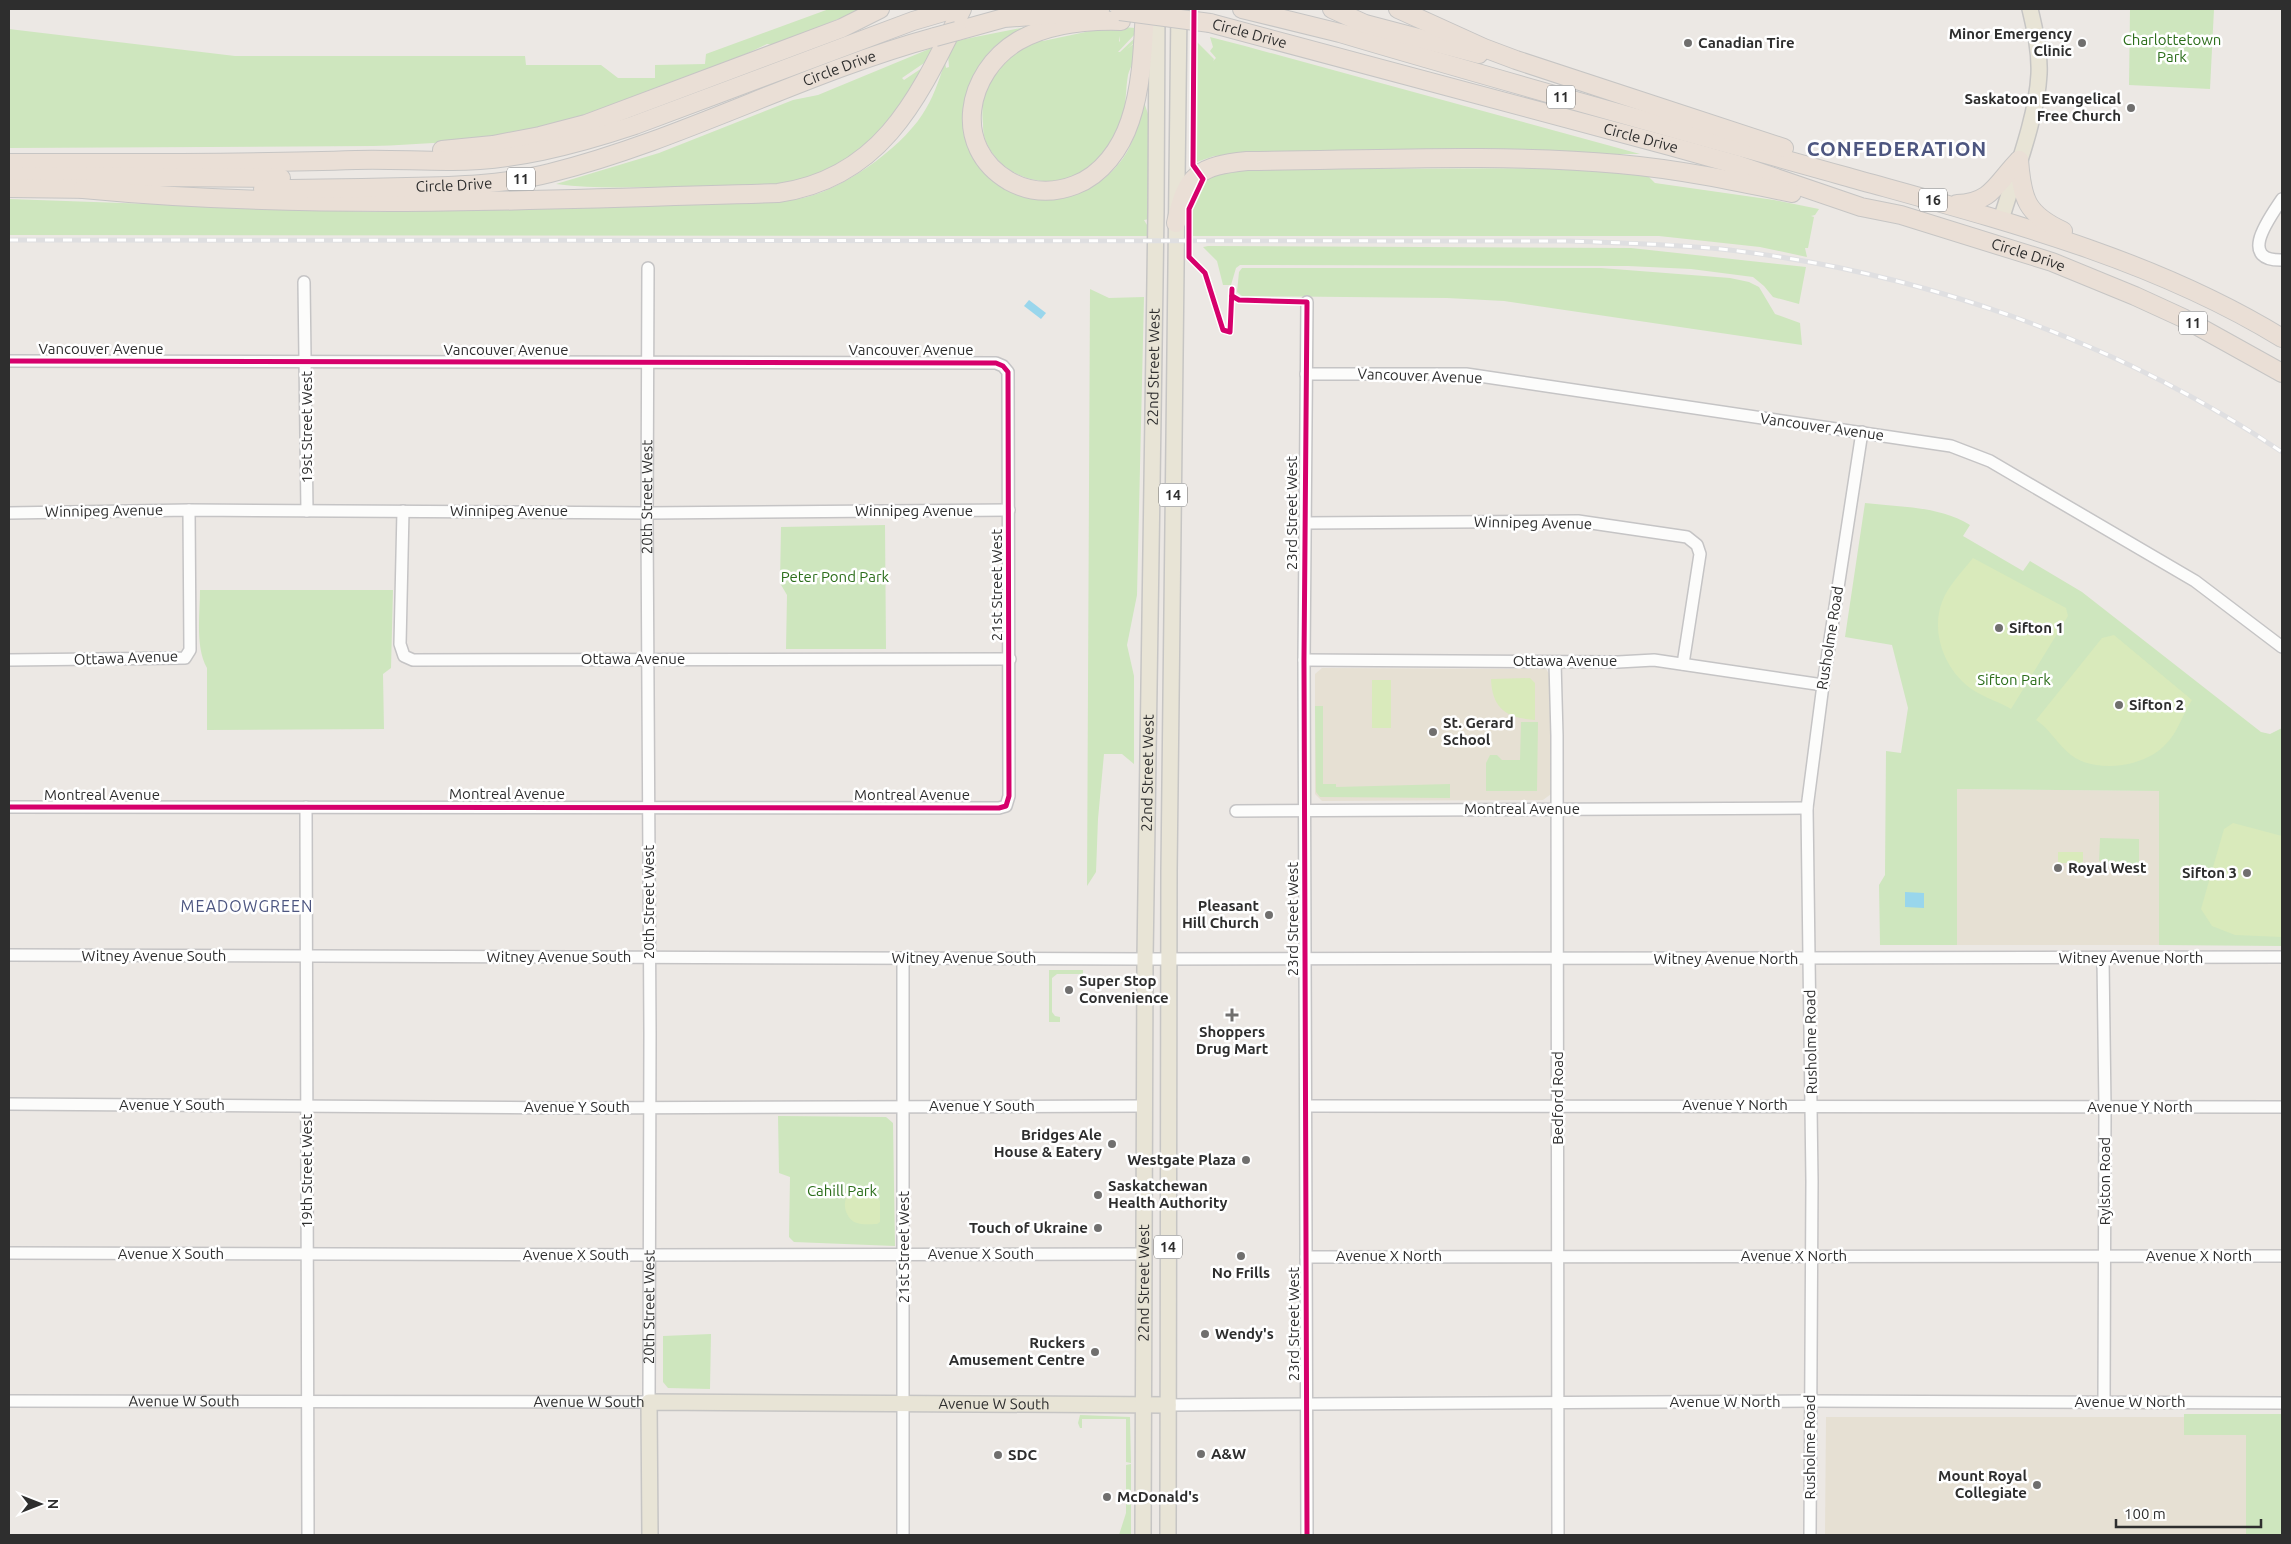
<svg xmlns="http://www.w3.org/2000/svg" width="2291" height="1544" font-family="Ubuntu,sans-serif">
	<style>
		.education { fill: #e6e0d3 }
		.green { fill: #cee6be }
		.pitch { fill: #d9eabb }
		.water { fill: #99d6ec }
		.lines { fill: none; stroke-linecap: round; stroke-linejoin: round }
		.minor-casing { stroke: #c5c4c5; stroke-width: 14 }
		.major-casing { stroke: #c6c5c4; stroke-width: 18 }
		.highway-casing { stroke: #c6c5c4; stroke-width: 20 }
		.minor { stroke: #fcfcfb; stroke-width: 11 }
		.major { stroke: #e8e4d6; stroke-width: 15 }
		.highway { stroke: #eadfd6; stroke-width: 18 }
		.rail-casing { stroke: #dfdfe1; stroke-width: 5 }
		.rail { stroke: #fff; stroke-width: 3; stroke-dasharray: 9; stroke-linecap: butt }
		.highway-bridge-casing { stroke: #c6c5c4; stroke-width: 20; stroke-linecap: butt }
		.highway-bridge { stroke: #eadfd6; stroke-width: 18 }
		.cycleway-casing { stroke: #fff; stroke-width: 8 }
		.cycleway { stroke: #d6006c; stroke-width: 5 }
		.poi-dot { fill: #706f6e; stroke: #fff; stroke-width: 2 }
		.labels { text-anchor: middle; stroke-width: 5; stroke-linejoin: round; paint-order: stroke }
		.shield { fill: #fff; stroke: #6d6d6d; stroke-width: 1 }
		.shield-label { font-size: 14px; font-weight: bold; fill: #2e2e2e }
		.street-label { font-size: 15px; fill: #2e2e2e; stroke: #fff }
		.poi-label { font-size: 15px; font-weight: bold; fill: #2e2e2e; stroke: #fff; text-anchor: start }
		.park-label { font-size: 15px; fill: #2c6e1b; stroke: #fff }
		.neighbourhood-label { font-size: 16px; letter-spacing: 1px; fill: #4d5680; stroke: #fff }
		.district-label { font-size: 20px; font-weight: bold; letter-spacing: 1px; fill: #4d5680; stroke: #fff }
	</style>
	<rect width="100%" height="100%" fill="#ece8e4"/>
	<!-- education -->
	<g class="education">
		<path d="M1322,668L1546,669L1551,677V794L1543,800L1322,801L1315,794V674Z"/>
		<path d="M1957,789L2159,791V945H1957Z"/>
		<path d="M1826,1417H2185L2248,1434V1535H1825Z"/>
	</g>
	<!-- green -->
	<g class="green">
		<path d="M829,9H863L774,45L767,44C689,81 605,112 520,131C472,142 422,144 373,146L9,148V29L235,56H525L526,65H601L618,78H655V65L705,64L706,54Z"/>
		<path d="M2130,9H2214L2210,89L2129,85Z"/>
		<path d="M1026,27C1015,34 999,41 991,50C981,60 975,74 971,86C933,190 1072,243 1127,152C1136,136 1140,119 1144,102L1148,114L1149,219L1144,220L1147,225L1148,236L9,235V199L376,212L748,202C765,201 782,201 798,199C840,192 899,150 922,115C933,99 939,80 945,62L946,68L949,67L948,55L955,41Z"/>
		<path d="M1121,27L1136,28V33L1118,52H1120L1137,36L1136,41L1127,49L1136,42C1135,48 1135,55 1133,61C1132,66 1129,70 1128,75C1125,92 1127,108 1120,124C1114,136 1108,150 1098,160C1067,193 1010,187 988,146C984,140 983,131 983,124C978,84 1004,53 1040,39L1043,41L1095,30L1120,28L1119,41L1120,42L1119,32Z"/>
		<path d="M1210,37L1245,46L1640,154H1248L1214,156L1194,163L1196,46L1198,48L1196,41L1214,59L1213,61L1216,58L1210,51L1213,47Z"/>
		<path d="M934,47L927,61L902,78L904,80L925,66C910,91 879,136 857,153C804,194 729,187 666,187C629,187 593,189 556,184L659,153L793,100L818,95Z"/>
		<path d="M1576,168L1648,176L1655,183L1774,200L1819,209L1815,215L1811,216L1814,217L1808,248H1805L1807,257L1760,247L1659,236H1190C1191,216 1191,193 1209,179L1207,175L1251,169Z"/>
		<path d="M1208,246L1631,248L1806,267L1799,304L1773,297L1764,286L1753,277L1691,269L1628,266L1240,265L1236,268L1231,285H1223L1217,261L1203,247Z"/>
		<path d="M1242,268H1601L1730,278L1749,282L1759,287L1775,314L1800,323L1802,345L1504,301L1447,298L1242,296L1237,292L1239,272Z"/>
		<path d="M1090,289L1109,298L1144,297L1137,595L1127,645L1134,676V764L1122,754H1104L1098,819L1096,872L1087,886Z"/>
		<path d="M1865,503C1899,507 1940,506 1970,525L1963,536L2023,571L2030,561L2082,592L2261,732L2270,734L2282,728V946L2159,945V791L1957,789V945H1880L1879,885L1885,875L1886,751L1901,753L1908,708L1892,645L1845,637Z"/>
		<path d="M885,525L886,649H786L787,595L780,583L781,527Z"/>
		<path d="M200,590H393L391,668L383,674L384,729L207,730V668C195,647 200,614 200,590Z"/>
		<path d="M1315,706H1323V784H1336V787L1450,784V798L1320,797L1316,792Z"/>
		<path d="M1521,722H1538L1537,791H1486V763L1490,755H1497L1502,760H1520Z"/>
		<path d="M2100,838L2139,839V876L2099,861Z"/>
		<path d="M1049,970H1083V974H1057L1052,978V1012L1055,1016L1060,1017V1022H1049Z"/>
		<path d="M778,1116L886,1117L893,1123L895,1246L794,1242L789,1237L790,1177L779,1173Z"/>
		<path d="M711,1334L710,1389L668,1388L663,1382V1336Z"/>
		<path d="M2184,1414H2282V1535H2246V1435H2184Z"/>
		<path d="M1080,1415L1130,1417L1131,1463L1126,1462V1419H1082V1428H1080L1078,1423Z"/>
		<path d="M1131,1464V1535H1119L1126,1513V1465Z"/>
	</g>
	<!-- pitch -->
	<g class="pitch">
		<path d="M1973,558L2066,608L2068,616L2011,709C2000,702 1985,698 1973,690C1946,672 1930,634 1942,602C1948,586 1962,572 1973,558Z"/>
		<path d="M2114,635L2192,700C2182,715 2178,733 2164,746C2143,767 2096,774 2071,755C2058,745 2050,729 2036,720L2102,638Z"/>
		<path d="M1530,678L1535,683V720C1507,718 1492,709 1491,679Z"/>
		<rect x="1372" y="680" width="19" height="48"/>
		<path d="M2233,823L2282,836V937L2235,935L2212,926L2201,909L2224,829Z"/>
		<rect x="2058" y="852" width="25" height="11"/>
		<path d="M861,1188L873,1192L880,1201V1222L877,1224C871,1224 862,1225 857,1223C846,1220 840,1201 850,1193C852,1191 858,1190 861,1188Z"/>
	</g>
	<!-- water -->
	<g class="water">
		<path d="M1029,300L1046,313L1041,319L1024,306Z"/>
		<path d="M1905,892L1924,893V908L1905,907Z"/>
	</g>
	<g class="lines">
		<!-- minor casing -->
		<g class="minor-casing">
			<g id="minor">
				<path d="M2282,199C2271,216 2236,261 2282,260"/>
				<path d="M304,282L307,511"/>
				<path d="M1307,302L1304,660L1307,1535"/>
				<path d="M9,361L996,363L1003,366L1008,372L1009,796L1006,806L999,808L9,807"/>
				<path d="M1306,374H1466L1951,446L1990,461L2195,581L2282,647"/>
				<path d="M403,511L400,644L404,656L413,660L1010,659"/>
				<path d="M9,513L189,510L647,513L1009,510"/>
				<path d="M1305,523L1578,521L1687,537L1697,545L1700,554L1683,664"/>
				<path d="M9,660L185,658L190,650L189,510"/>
				<path d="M1304,660L1618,662L1654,660L1823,685"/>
				<path d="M1555,662L1557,736L1558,1535"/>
				<path d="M306,807L308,1535"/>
				<path d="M1236,811L1807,808"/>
				<path d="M9,955L1145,959L2282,957"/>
				<path d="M903,958V1535"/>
				<path d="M2103,959L2105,1108L2104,1402"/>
				<path d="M9,1104L571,1108L1145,1106"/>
				<path d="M1307,1106L2282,1107"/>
				<path d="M9,1253L649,1255L1144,1254"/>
				<path d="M1306,1257L2282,1256"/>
				<path id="s1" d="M9,1401L649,1402L650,1033L647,522L648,268"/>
				<path d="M1168,1405L1811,1401L2282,1403"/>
				<path d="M1810,1535L1812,1181L1807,808L1823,685L1862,432"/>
			</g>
		</g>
		<!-- major casing -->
		<g class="major-casing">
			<g id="major">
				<path d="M2001,220C2014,176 2037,118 2039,74C2040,52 2035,30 2030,9"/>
				<path id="s2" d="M650,1535L649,1402L1168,1405"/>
				<path id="s3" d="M1143,1535L1145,959L1156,212L1157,9"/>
				<path d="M1168,1535L1169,872L1179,9"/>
			</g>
		</g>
		<!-- highway casing -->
		<g class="highway-casing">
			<g id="highway">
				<path d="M1242,9L1340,33C1508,83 1676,129 1844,176C1994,218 2148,256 2282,338"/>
				<path d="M1332,9L1365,24L1479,54"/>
				<path d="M1398,9L1484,48L1516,60L1784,148"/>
				<path d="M1121,21C1087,20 1048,24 1018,41C966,72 951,147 1009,181C1031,193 1052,194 1075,185C1102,175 1121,148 1130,121C1142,86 1143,46 1145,9"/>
				<path id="s4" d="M1210,23L1670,146L1738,165L1861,207L1901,215L2052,262L2135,296L2183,318L2282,373"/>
				<path d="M957,31L1004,18L1100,11"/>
				<path d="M442,150L493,145L540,136L586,124L842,28L880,9"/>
				<path d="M2019,160C2022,199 2026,214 2063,231"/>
				<path d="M9,163C124,163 240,164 356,160C386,159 416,161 447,161C510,162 575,145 635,125L913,21L954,9"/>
				<path d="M9,176L281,178"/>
				<path d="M9,188L94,189"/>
				<path d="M83,189C314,211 546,200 778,193C884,178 920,94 962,9"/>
				<path id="s5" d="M263,189C311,189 359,188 407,187C455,186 503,185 550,173C682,140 803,73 935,37"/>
				<path d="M1957,204C1992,203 1997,182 2019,160"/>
				<path d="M1176,223C1186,174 1199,166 1247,161C1371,160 1496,153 1619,164C1677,169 1735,181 1792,193"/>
			</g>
		</g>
		<!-- minor -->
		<use href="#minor" class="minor"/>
		<!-- major -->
		<use href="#major" class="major"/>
		<!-- highway -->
		<use href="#highway" class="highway"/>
		<!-- rail casing -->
		<g class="rail-casing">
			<path id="rail" d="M9,240L1570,241C1620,243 1671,244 1721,249C1919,271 2116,340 2282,452"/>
		</g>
		<!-- rail -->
		<use href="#rail" class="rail"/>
		<!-- highway-bridge casing -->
		<g class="highway-bridge-casing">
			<g id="highway-bridge">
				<path d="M1120,11L1210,23"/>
				<path d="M935,37L957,31"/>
			</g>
		</g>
		<!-- highway-bridge -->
		<use href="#highway-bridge" class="highway-bridge"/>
		<!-- cycleway casing -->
		<g class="cycleway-casing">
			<g id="cycleway">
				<path d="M1194,9L1193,165L1203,179L1189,209V257L1205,273L1223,330L1230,332L1232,289"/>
				<path d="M1232,296L1239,300L1307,302L1304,660L1307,1535"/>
				<path d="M9,361L996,363L1003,366L1008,372L1009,796L1006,806L999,808L9,807"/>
			</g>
		</g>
		<!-- cycleway -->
		<use href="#cycleway" class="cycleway"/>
	</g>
	<!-- markers -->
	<g class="poi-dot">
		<circle cx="1688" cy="43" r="5"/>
		<circle cx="2082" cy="43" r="5"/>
		<circle cx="2131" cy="108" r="5"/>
		<circle cx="1999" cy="628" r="5"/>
		<circle cx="2119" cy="705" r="5"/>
		<circle cx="1433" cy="732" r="5"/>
		<circle cx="2058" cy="868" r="5"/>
		<circle cx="2247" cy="873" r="5"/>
		<circle cx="1269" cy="915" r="5"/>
		<circle cx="1069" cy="990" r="5"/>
		<path d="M1229.5 1007.5h5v5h5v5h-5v5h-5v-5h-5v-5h5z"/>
		<circle cx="1112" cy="1144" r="5"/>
		<circle cx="1246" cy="1160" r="5"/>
		<circle cx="1098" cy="1195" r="5"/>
		<circle cx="1098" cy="1228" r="5"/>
		<circle cx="1241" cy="1256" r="5"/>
		<circle cx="1205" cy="1334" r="5"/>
		<circle cx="1095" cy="1352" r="5"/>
		<circle cx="1201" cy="1454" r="5"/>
		<circle cx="998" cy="1455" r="5"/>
		<circle cx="2037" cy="1485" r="5"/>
		<circle cx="1107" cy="1497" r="5"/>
	</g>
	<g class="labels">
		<!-- shield labels -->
		<g class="shield">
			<rect x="1547" y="85.5" width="28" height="23" rx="4"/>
			<rect x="507" y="167.5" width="28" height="23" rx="4"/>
			<rect x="1919" y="188.5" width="28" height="23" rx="4"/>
			<rect x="2179" y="311.5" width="28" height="23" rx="4"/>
			<rect x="1159" y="483.5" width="28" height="23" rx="4"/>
			<rect x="1154" y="1235.5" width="28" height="23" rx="4"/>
		</g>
		<g class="shield-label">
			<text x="1561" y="102">11</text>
			<text x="521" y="184">11</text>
			<text x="1933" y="205">16</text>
			<text x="2193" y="328">11</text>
			<text x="1173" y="500">14</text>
			<text x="1168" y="1252">14</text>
		</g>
		<!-- street labels -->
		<g class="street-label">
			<text dy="5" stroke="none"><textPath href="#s4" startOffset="41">Circle Drive</textPath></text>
			<text dy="5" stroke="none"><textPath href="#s5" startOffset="596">Circle Drive</textPath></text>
			<text dy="5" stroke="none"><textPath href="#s4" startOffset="446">Circle Drive</textPath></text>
			<text dy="5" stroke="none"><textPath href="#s5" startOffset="191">Circle Drive</textPath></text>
			<text dy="5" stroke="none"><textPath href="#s4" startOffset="851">Circle Drive</textPath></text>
			<text x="101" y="354">Vancouver Avenue</text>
			<text x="506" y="355">Vancouver Avenue</text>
			<text x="911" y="355">Vancouver Avenue</text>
			<text dy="5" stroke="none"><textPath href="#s3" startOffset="1168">22nd Street West</textPath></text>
			<text transform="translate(1420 376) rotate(2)" y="5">Vancouver Avenue</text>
			<text transform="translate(307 427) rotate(-90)" y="5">19st Street West</text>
			<text transform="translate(1822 427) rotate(8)" y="5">Vancouver Avenue</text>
			<text dy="5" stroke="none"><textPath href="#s1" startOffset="1545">20th Street West</textPath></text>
			<text transform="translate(104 511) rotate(-1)" y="5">Winnipeg Avenue</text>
			<text x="509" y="516">Winnipeg Avenue</text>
			<text x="914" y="516">Winnipeg Avenue</text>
			<text transform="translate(1292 513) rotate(-90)" y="5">23rd Street West</text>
			<text transform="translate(1533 523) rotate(1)" y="5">Winnipeg Avenue</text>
			<text transform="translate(997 585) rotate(-90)" y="5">21st Street West</text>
			<text transform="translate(1830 638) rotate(-81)" y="5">Rusholme Road</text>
			<text transform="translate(126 658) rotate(-2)" y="5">Ottawa Avenue</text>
			<text x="633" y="664">Ottawa Avenue</text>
			<text x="1565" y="666">Ottawa Avenue</text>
			<text dy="5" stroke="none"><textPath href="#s3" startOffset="762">22nd Street West</textPath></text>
			<text x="507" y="799">Montreal Avenue</text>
			<text x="102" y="800">Montreal Avenue</text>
			<text x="912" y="800">Montreal Avenue</text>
			<text x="1522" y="814">Montreal Avenue</text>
			<text transform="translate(649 902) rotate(-90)" y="5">20th Street West</text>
			<text transform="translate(1293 919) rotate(-90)" y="5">23rd Street West</text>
			<text x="154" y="961">Witney Avenue South</text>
			<text x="559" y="962">Witney Avenue South</text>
			<text x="964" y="963">Witney Avenue South</text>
			<text x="2131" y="963">Witney Avenue North</text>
			<text x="1726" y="964">Witney Avenue North</text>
			<text transform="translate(1811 1042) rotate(-91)" y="5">Rusholme Road</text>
			<text transform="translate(1558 1098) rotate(-90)" y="5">Bedford Road</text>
			<text x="172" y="1110">Avenue Y South</text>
			<text x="1735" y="1110">Avenue Y North</text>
			<text x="982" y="1111">Avenue Y South</text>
			<text x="577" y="1112">Avenue Y South</text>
			<text x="2140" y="1112">Avenue Y North</text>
			<text transform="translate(307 1171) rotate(-90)" y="5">19th Street West</text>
			<text transform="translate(2105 1181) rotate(-90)" y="5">Rylston Road</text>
			<text transform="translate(904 1247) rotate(-90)" y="5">21st Street West</text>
			<text x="171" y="1259">Avenue X South</text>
			<text x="981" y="1259">Avenue X South</text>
			<text x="576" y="1260">Avenue X South</text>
			<text x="1389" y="1261">Avenue X North</text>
			<text x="1794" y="1261">Avenue X North</text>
			<text x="2199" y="1261">Avenue X North</text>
			<text dy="5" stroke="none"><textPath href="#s3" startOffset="252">22nd Street West</textPath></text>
			<text dy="5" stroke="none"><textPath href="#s1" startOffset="735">20th Street West</textPath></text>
			<text transform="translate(1294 1324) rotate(-90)" y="5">23rd Street West</text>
			<text dy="5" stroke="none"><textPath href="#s1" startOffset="175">Avenue W South</textPath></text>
			<text dy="5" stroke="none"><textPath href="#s1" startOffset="580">Avenue W South</textPath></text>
			<text x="1725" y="1407">Avenue W North</text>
			<text x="2130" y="1407">Avenue W North</text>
			<text dy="5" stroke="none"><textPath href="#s2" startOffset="478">Avenue W South</textPath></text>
			<text transform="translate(1810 1447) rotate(-90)" y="5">Rusholme Road</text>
		</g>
		<!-- poi labels -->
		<g class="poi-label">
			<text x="2072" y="39" text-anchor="end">Minor Emergency<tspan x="2072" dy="17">Clinic</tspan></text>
			<text x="1698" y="48">Canadian Tire</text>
			<text x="2121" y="104" text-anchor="end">Saskatoon Evangelical<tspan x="2121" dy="17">Free Church</tspan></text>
			<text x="2009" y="633">Sifton 1</text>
			<text x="2129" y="710">Sifton 2</text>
			<text x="1443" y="728">St. Gerard<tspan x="1443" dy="17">School</tspan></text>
			<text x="2068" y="873">Royal West</text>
			<text x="2237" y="878" text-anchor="end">Sifton 3</text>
			<text x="1259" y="911" text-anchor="end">Pleasant<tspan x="1259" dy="17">Hill Church</tspan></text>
			<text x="1079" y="986">Super Stop<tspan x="1079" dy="17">Convenience</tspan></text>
			<text x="1232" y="1037" text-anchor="middle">Shoppers<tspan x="1232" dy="17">Drug Mart</tspan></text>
			<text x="1102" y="1140" text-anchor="end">Bridges Ale<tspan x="1102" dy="17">House &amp; Eatery</tspan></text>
			<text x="1236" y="1165" text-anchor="end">Westgate Plaza</text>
			<text x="1108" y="1191">Saskatchewan<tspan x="1108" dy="17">Health Authority</tspan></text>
			<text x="1088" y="1233" text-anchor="end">Touch of Ukraine</text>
			<text x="1241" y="1278" text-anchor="middle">No Frills</text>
			<text x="1215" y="1339">Wendy's</text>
			<text x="1085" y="1348" text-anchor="end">Ruckers<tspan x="1085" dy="17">Amusement Centre</tspan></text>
			<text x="1211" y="1459">A&amp;W</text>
			<text x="1008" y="1460">SDC</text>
			<text x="2027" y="1481" text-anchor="end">Mount Royal<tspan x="2027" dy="17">Collegiate</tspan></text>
			<text x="1117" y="1502">McDonald's</text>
		</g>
		<!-- park labels -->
		<g class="park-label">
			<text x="2172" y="45">Charlottetown<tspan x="2172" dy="17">Park</tspan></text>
			<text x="835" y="582">Peter Pond Park</text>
			<text x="2014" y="685">Sifton Park</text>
			<text x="842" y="1196">Cahill Park</text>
		</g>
		<!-- neighbourhood labels -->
		<g class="neighbourhood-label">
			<text x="247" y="912">MEADOWGREEN</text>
		</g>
		<!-- district labels -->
		<g class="district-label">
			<text x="1897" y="156">CONFEDERATION</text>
		</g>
	</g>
	<!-- border -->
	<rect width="2291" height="1544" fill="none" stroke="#2e2e2e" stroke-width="20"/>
	<!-- north arrow -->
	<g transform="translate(40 1504) rotate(90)" stroke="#ffffff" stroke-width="4" paint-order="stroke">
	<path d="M0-4L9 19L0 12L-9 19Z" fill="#2e2e2e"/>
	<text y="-8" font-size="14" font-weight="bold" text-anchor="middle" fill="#2e2e2e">N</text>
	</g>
	<!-- scale -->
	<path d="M2116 1519v8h145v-8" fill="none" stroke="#2e2e2e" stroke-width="2.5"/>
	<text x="2124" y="1519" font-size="15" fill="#2e2e2e" stroke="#ffffff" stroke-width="4" paint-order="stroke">100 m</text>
</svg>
